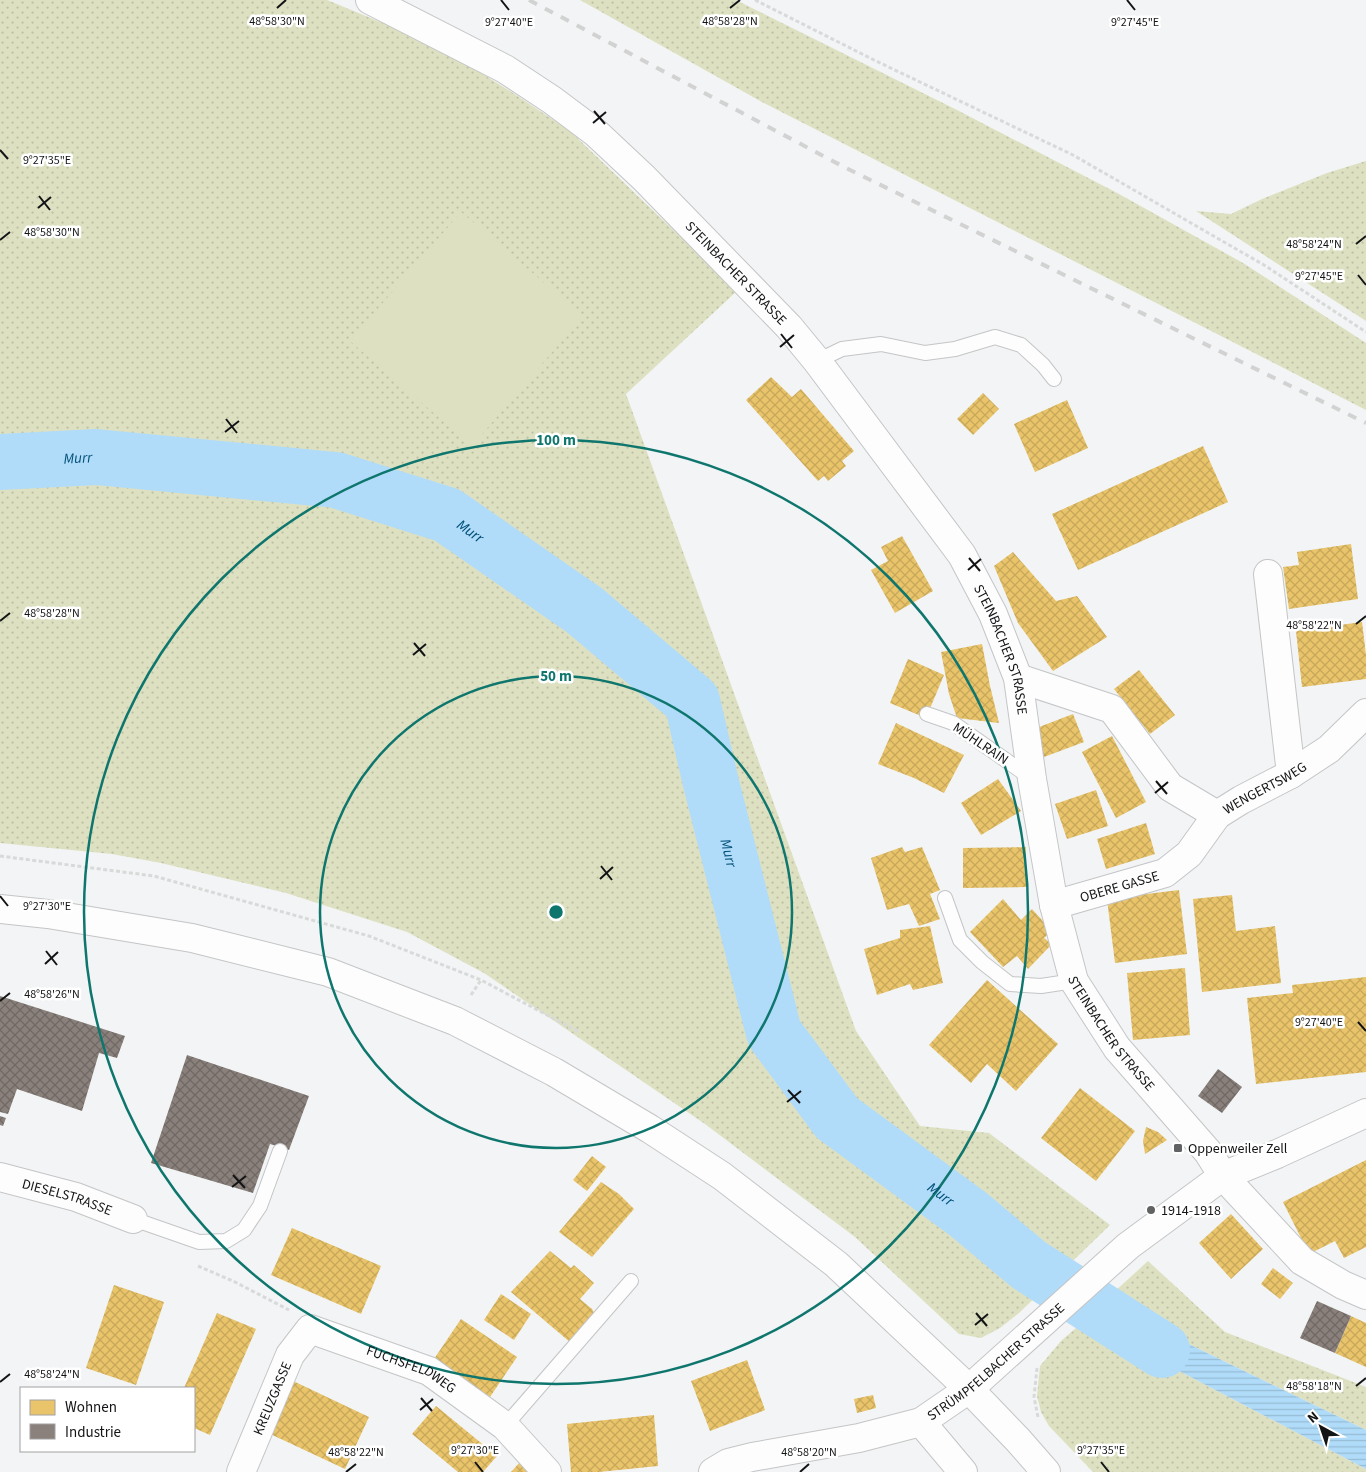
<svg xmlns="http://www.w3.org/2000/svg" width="1366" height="1472" font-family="'Source Sans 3',sans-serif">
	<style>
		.grass { fill: url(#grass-dots) }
		.garden { fill: #dee1c1 }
		.water { fill: url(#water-rules) }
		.pier { fill: #f2f4f5 }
		.homes { fill: url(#homes-cross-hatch) }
		.industry { fill: url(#industry-cross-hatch) }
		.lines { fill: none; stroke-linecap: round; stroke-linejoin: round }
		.river { stroke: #b0dcfa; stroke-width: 56 }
		.lane-casing { stroke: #c4c5c6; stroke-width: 16 }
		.street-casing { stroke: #c4c5c6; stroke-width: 30 }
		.secondary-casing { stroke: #c4c5c6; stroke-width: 30 }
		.path { stroke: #d8dada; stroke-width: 3; stroke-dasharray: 4 2.5; stroke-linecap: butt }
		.lane { stroke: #fdfdfe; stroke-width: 14 }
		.street { stroke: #fdfdfe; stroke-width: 28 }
		.secondary { stroke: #fdfdfe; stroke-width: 28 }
		.rail { stroke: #d2d2d2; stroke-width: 4; stroke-dasharray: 9 9; stroke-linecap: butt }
		.ticks { fill: none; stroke: #131415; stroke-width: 2 }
		.ring { fill: none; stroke: #0f766e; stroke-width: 2.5 }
		.poi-dot { fill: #616263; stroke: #fff; stroke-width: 2 }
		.labels { text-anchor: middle; stroke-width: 5; stroke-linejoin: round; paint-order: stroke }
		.street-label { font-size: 14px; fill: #131415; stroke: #fff }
		.poi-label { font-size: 14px; fill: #131415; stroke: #fff; text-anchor: start }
		.water-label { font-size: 15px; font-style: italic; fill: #004f77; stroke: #fff }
		.ticks-label { font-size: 12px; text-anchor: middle; fill: #131415; stroke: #fff; stroke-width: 5; stroke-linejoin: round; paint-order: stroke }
		.centre { fill: #0f766e; stroke: #fff; stroke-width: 2.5 }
		.ring-label { font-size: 15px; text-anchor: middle; font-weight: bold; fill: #0f766e; stroke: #fff; stroke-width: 5; stroke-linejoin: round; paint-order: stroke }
	</style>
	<defs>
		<pattern id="grass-dots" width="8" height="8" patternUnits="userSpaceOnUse" patternTransform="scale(1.25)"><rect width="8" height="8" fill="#dee1c1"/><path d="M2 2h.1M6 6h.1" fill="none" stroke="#bec0a5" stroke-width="1.8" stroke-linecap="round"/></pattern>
		<pattern id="water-rules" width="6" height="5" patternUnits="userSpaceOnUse" patternTransform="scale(1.25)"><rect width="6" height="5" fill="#b0dcfa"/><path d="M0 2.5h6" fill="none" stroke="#96bcd5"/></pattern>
		<pattern id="homes-cross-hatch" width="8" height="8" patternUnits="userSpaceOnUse" patternTransform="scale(1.25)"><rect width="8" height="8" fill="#e9c46a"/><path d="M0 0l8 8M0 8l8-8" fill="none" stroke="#c7a85b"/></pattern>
		<pattern id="industry-cross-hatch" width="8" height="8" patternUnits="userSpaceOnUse" patternTransform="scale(1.25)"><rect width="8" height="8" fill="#8a817c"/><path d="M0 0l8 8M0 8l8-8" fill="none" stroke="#706864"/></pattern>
	</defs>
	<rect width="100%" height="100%" fill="#f2f4f5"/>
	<!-- grass -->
	<g class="grass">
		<path d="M0,0H327L436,45L510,91L570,131L737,291L626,394L856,1031L920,1126L989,1133L1110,1225L1019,1313L1000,1328L981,1338L959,1334L855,1237L705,1124L484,973L407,932L286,893L161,863L112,854L0,843Z"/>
		<path d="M580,0H736L957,110L1119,194L1243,263L1366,343V410L762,102Z"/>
		<path d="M1366,161V321L1196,211L1231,214L1262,199L1327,173Z"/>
		<path d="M1148,1261L1225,1332L1366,1387V1430L1166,1333L1112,1294Z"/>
		<path d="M1084,1321L1366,1469V1472H1093L1049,1426L1041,1412L1037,1396L1040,1366L1061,1341Z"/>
	</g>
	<!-- garden -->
	<path class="garden" d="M461,212L583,316L472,446L350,341Z"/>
	<!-- water -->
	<path class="water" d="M1112,1294L1166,1333L1366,1430V1469L1084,1321Z"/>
	<!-- pier -->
	<path class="pier" d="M1111,1292H1114L1082,1322V1319Z"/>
	<!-- homes -->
	<g class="homes">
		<path d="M771,377L792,397L801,389L854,451L842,461L846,466L828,481L824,476L818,481L746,400Z"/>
		<path d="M983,393L999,409L973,435L957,419Z"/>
		<path d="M1067,400L1088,448L1035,472L1014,424Z"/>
		<path d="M1203,446L1228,502L1078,570L1052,514Z"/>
		<path d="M902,536L933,591L895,613L871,570L888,561L881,547Z"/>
		<path d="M1351,544L1358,599L1289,609L1283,567L1299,565L1297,552Z"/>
		<path d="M1013,552L1056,601L1077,596L1107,637L1053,671L1018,623L994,566Z"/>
		<path d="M1362,622L1366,655V679L1302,687L1296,631Z"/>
		<path d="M982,644L990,686L999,723L957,718L949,694L941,652Z"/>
		<path d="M908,659L944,675L926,718L890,703Z"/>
		<path d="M1139,670L1175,715L1150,734L1114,689Z"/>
		<path d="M1073,714L1084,742L1044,757L1034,729Z"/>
		<path d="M896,723L964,755L944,793L914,778L878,764Z"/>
		<path d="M1112,736L1146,802L1116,818L1082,752Z"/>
		<path d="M998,779L1021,811L981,835L961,803Z"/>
		<path d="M1096,790L1108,826L1067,839L1055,804Z"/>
		<path d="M1146,823L1155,854L1106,869L1097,839Z"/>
		<path d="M902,847L905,852L922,847L940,890L930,894L940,919L919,926L909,904L887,910L871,858Z"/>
		<path d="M1026,847V887L963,888V848Z"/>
		<path d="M1179,890L1187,954L1115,963L1107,899Z"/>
		<path d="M1232,895L1236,931L1275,926L1281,983L1202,992L1193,899Z"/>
		<path d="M1003,899L1021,920L1032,909L1052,931L1044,938L1052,944L1028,969L1017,956L1003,967L970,932Z"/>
		<path d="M930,926L943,983L913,990L910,984L877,995L864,949L900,938V930Z"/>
		<path d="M1185,968L1190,1035L1133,1040L1127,973Z"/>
		<path d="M1366,977V1072L1256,1084L1247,998L1293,993L1292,985Z"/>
		<path d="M987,980L1058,1044L1016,1091L987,1064L971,1083L929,1045Z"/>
		<path d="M1080,1088L1135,1131L1096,1181L1041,1138Z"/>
		<path d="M1146,1127L1158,1132L1167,1140L1145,1154L1143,1141Z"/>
		<path d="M592,1156L606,1167L587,1191L573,1180Z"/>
		<path d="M1366,1160V1247L1344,1258L1335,1241L1309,1254L1283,1202Z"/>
		<path d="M601,1182L619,1194L634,1209L592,1257L559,1232Z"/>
		<path d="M1231,1214L1263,1249L1231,1279L1199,1243Z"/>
		<path d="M292,1228L381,1266L361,1314L271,1275Z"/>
		<path d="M550,1251L571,1268L574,1265L594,1283L580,1299L592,1309L596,1316L571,1343L511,1292Z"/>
		<path d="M1273,1268L1293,1283L1280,1299L1261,1284Z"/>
		<path d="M114,1285L164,1302L136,1385L86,1368Z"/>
		<path d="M501,1294L531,1314L514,1340L484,1320Z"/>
		<path d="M217,1313L256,1329L210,1435L194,1428V1388H184Z"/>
		<path d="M1351,1316L1366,1323V1367L1335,1353Z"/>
		<path d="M461,1319L517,1357L490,1397L434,1359Z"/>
		<path d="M747,1360L765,1410L710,1431L691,1381Z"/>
		<path d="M291,1380L369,1417L345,1469L266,1432Z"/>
		<path d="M873,1395L876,1408L857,1413L854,1399Z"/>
		<path d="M436,1406L497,1456L483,1472H458L412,1434Z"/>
		<path d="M654,1415L658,1466L599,1472H571L567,1424Z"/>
		<path d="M520,1462L532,1472H511Z"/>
	</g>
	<!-- industry -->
	<g class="industry">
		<path d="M0,996L125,1036L117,1058L99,1053L82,1111L17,1089L8,1114L0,1112Z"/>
		<path d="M187,1055L309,1096L289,1150L270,1144L253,1193L151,1163Z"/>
		<path d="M1218,1069L1242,1087L1222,1113L1198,1096Z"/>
		<path d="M0,1116L6,1118L3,1126L0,1125Z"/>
		<path d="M1317,1301L1351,1316L1335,1353L1300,1338Z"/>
	</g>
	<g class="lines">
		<!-- river -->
		<path class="river" id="s1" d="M0,462L96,457L336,480L447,515L584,610L692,701L710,779L774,1033L837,1118L968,1214L1029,1265L1162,1350"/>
		<!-- lane casing -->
		<g class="lane-casing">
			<g id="lane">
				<path d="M817,361L842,349L881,344L925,353L955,349L995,337L1021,345L1043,365L1054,379"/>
				<path d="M927,714L953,723L1031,778"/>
				<path d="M945,898L960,940L982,962L1010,984L1041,986L1074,981"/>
				<path d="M133,1219L199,1242L226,1241L244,1230L260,1206L280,1151"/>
				<path d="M505,1426L631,1281"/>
			</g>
		</g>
		<!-- street casing -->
		<g class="street-casing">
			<g id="street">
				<path id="s2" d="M370,0L505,69L552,100L596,133L644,178L789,327L817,361L962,555L993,614L1018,678L1032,779L1054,905L1074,981L1117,1048L1208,1152L1223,1176L1302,1261L1343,1285L1366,1295"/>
				<path d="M1268,574L1291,774"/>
				<path d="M1018,678L1112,709L1170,787L1217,815"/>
				<path id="s3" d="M1054,905L1165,873L1189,854L1217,815L1241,800L1291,774L1329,749L1366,713"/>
				<path id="s4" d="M0,1177L76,1197L133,1219"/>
				<path d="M921,1422L963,1472"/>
				<path id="s5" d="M241,1472L290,1355L310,1329L429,1371L505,1426L547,1472"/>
				<path id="s6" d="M713,1472L728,1463L752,1457L859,1438L921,1422L969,1389L1128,1246L1223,1176L1277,1154L1366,1113"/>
			</g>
		</g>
		<!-- secondary casing -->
		<g class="secondary-casing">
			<path id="secondary" d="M0,909L48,914L192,938L328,972L455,1021L554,1072L650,1129L722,1176L836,1264L969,1389L1018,1440L1046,1472"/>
		</g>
		<!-- path -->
		<g class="path">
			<path d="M755,0L876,61L1073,155L1264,265L1366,332"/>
			<path d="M0,856L154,876L369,936L481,980L579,1032"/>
			<path d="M471,995L481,980"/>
			<path d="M198,1266L235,1282L289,1310"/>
			<path d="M1037,1368L1034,1397L1038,1417"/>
		</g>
		<!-- lane -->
		<use href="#lane" class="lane"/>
		<!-- street -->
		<use href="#street" class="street"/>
		<!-- secondary -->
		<use href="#secondary" class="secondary"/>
		<!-- rail -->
		<path class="rail" d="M529,0L846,168L1366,423"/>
	</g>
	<!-- ticks -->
	<path class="ticks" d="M501,0L509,10M1127,0L1135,10M277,8L286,0M730,8L740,0M594,111L605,124M593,123L606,112M0,150L8,159M39,196L50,210M38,208L51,197M0,240L10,232M1356,244L1366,236M1358,275L1366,285M781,334L792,348M780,347L794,335M226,419L237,433M225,432L239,421M969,558L980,571M968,570L981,559M0,621L10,613M1356,624L1366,616M414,643L425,656M413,655L426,644M1156,781L1167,794M1155,793L1168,782M601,866L612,880M600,879L613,867M0,896L8,906M46,951L57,965M45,964L58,952M0,1001L10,993M1358,1022L1366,1031M788,1090L800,1103M787,1102L801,1091M233,1175L245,1188M232,1187L246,1176M976,1313L987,1326M975,1325L988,1314M0,1382L10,1374M1356,1386L1366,1378M421,1398L432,1411M420,1410L433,1399M475,1462L483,1472M1101,1462L1109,1472M346,1472L356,1464M800,1472L809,1464"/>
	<!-- distance rings -->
	<g class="ring">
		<circle cx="556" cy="912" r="236"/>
		<circle cx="556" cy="912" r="472"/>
	</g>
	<!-- markers -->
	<g class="poi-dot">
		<rect x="1173" y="1143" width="10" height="10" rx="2.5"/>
		<circle cx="1151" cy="1210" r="5"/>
	</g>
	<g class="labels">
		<!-- street labels -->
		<g class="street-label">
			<text dy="5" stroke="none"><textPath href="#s2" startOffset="461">STEINBACHER STRASSE</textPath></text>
			<text dy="5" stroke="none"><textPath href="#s2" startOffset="926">STEINBACHER STRASSE</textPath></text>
			<text transform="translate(981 743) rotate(34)" y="5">MÜHLRAIN</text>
			<text dy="5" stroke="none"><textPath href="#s3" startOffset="249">WENGERTSWEG</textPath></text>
			<text dy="5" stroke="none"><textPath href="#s3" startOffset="68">OBERE GASSE</textPath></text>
			<text dy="5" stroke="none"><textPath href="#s2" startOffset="1331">STEINBACHER STRASSE</textPath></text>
			<text dy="5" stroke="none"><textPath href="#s4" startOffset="70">DIESELSTRASSE</textPath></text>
			<text dy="5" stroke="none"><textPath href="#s6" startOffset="311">STRÜMPFELBACHER STRASSE</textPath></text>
			<text dy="5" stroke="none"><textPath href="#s5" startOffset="269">FUCHSFELDWEG</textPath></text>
			<text dy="5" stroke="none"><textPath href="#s5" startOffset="80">KREUZGASSE</textPath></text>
		</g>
		<!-- poi labels -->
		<g class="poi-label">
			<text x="1188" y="1153">Oppenweiler Zell</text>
			<text x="1161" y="1215">1914-1918</text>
		</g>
		<!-- water labels -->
		<g class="water-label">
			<text dy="5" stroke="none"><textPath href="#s1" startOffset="78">Murr</textPath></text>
			<text dy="5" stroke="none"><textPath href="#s1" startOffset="482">Murr</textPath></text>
			<text dy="5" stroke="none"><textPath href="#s1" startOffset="918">Murr</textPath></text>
			<text dy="5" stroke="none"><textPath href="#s1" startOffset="1338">Murr</textPath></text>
		</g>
	</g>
	<g class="ticks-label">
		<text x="277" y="25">48°58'30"N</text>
		<text x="730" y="25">48°58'28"N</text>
		<text x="509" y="26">9°27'40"E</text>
		<text x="1135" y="26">9°27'45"E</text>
		<text x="47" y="164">9°27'35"E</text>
		<text x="52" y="236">48°58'30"N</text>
		<text x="1314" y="248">48°58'24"N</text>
		<text x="1319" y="280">9°27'45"E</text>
		<text x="52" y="617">48°58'28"N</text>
		<text x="1314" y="629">48°58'22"N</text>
		<text x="47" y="910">9°27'30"E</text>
		<text x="52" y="998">48°58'26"N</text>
		<text x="1319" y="1026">9°27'40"E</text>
		<text x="52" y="1378">48°58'24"N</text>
		<text x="1314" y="1390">48°58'18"N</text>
		<text x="475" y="1454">9°27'30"E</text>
		<text x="1101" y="1454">9°27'35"E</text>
		<text x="356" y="1456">48°58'22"N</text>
		<text x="809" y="1456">48°58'20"N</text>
	</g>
	<circle cx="556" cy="912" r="8" class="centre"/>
	<g class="ring-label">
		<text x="556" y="445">100 m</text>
		<text x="556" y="681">50 m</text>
	</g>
	<!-- legend -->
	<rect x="20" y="1387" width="175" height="65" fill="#ffffff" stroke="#a1a1a1"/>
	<rect x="30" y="1400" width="25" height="15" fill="#e9c46a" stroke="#a1a1a1"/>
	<text x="65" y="1412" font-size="15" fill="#131415">Wohnen</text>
	<rect x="30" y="1424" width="25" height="15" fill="#8a817c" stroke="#a1a1a1"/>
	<text x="65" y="1437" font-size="15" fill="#131415">Industrie</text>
	<!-- north arrow -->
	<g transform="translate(1321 1427) rotate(320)" stroke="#ffffff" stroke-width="4" paint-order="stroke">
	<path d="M0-4L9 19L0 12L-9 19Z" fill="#131415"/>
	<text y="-8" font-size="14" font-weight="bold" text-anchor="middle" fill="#131415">N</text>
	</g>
</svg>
